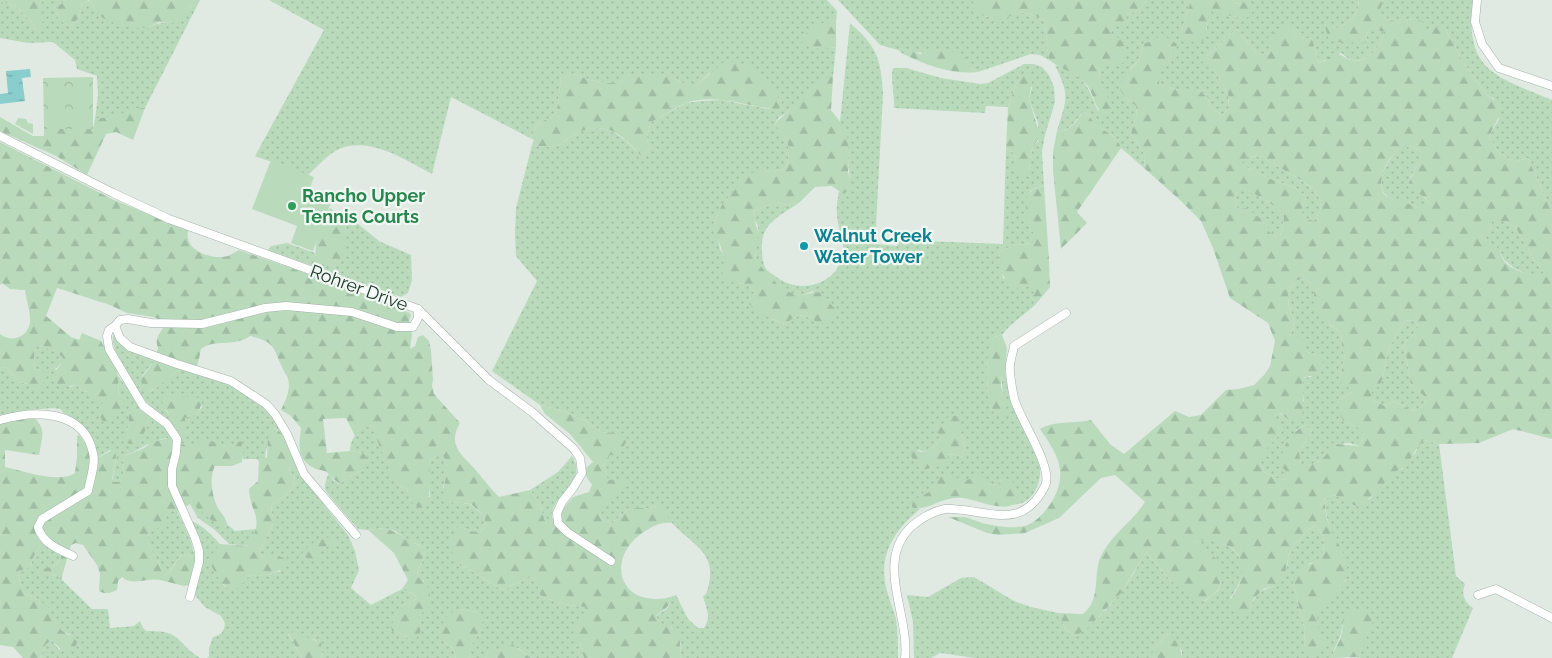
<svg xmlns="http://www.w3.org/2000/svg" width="1552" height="658" font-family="Raleway,sans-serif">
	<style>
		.grass { fill: url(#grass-dots); fill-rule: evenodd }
		.forest { fill: url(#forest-firs); fill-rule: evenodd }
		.park { fill: url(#park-crowns) }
		.garden { fill: #b9dbbc }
		.water { fill: url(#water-ripples) }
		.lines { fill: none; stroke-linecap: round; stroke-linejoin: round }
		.street-casing { stroke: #a3b2a9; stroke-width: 9 }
		.street { stroke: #fff; stroke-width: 8 }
		.leisure-dot { fill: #2e9e5b; stroke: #f0f7f2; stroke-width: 2 }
		.culture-dot { fill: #0f9aa8; stroke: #f0f7f2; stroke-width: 2 }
		.labels { text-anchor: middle; stroke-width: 4.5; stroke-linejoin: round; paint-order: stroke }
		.leisure-label { font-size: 18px; font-weight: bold; fill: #27864d; stroke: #f0f7f2; text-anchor: start }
		.culture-label { font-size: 18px; font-weight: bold; fill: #0d838f; stroke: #f0f7f2; text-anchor: start }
		.street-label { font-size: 18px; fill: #213a2e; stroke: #f0f7f2 }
	</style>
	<defs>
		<pattern id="grass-dots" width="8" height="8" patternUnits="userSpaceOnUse" patternTransform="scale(1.25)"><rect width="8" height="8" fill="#b9dbbc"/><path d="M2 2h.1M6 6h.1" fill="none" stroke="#9fbda2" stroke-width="1.8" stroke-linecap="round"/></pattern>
		<pattern id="forest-firs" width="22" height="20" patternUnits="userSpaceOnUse" patternTransform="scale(1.25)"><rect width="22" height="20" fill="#b9dbbc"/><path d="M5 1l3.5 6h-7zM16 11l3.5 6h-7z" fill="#9fbda2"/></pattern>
		<pattern id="park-crowns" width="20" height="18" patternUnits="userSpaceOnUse" patternTransform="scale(1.25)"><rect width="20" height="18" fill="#b9dbbc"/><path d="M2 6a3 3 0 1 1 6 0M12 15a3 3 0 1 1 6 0" fill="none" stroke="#9fbda2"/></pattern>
		<pattern id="water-ripples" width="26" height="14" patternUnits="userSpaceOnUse" patternTransform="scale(1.25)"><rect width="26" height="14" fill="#89cecc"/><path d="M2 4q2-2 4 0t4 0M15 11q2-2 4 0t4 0" fill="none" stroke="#70a8a6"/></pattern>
	</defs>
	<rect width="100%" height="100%" fill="#e0eae3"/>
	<!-- grass -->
	<g class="grass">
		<path d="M42,0H66L57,7L58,19L70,26L79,18L82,4L90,0L97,12L148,28C159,22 160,23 172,22C181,21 190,7 195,0H200L145,108C134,108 129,112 120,115C112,118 103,118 95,119L98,95L97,76L77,69L75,60L53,42L28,43L0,38V2C17,3 28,17 37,30L42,22Z"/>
		<path d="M269,0H827L837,11L836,22L831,21L802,44C809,48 830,49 836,47L833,77H828L785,114L779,117L775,124C789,141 793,148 785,169L771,172L757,171C735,188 726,197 714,222L720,249L739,284H748L772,319L784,324L799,315L811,318L820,324L827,302L813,291C809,292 805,295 801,295C781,295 766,273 755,260L758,226L753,218L754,211L776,202L787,205L800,202C790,209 777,216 769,225C763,232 761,242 762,251C762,256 763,264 766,269C768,272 773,274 775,276C797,294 832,287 842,259C847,243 837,229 837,214C836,206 838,198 839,191L843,194L851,180C844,161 854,139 840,122L850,23C877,46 881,59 883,94L875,244L897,246L898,240L1003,244L1006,149L1014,153L1016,162L1029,170L1030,158L1033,147L1038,141V123L1029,99L1032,87L1018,79L1008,107L986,106L985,113L894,108C895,96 890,79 893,68H906L941,78L980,84L988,83L1024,64H1034L1042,67L1049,75L1054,87L1055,102L1045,135L1042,152L1044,186L1037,187L1030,191L1028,226L1033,232L1035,242C1028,244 1023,244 1017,245C1011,246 1005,249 1000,251L999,258L1003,278L1023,288L1028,285L1035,286V292L1031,296L1035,305C1024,315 1011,323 1002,335L994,337C985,352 985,394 992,410L1003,396L1001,375L1005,372L1010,400L1039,463C1043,476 1037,495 1024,502C1021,504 1016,504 1012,505L1021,497L1014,486L1004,479L996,485L987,484L982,479L937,483L929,494L914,501L913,508L920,509C897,528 880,551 885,582C887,595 893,607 896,619C898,632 898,645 898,658H681V644L672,628C664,626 659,624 656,616L668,608L670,603L667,598L676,595L688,619L698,628H704C712,616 706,609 703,596L706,594C720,554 696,548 673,524C667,518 663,512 657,506L648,508H629L613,523L605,521L600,515L602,508L608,503L617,479L609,481C605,476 607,470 603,465L622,435L602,432L584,420L565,412L540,405L492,371L537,281L516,256L515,233L516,208L532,145C538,146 545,147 552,147C564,146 566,138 575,134C605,119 621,135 641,156L649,150L647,136L651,122L686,103L701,101L721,100L769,109L782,102L774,94L769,83L710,73L698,84H685L670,77L630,75L619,83H605L590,80L574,74L561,78L557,111L550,118L538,123L530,138L451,97L432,174C405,160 369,135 337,150C327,155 317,167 308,175L255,156L324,30ZM960,431L965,440L963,457L958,455L946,454L932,468L923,470L918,450L926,452L938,443L942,436Z"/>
		<path d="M838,0H973L974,13L992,18L1000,22C1018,9 1025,11 1044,20C1047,33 1047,47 1049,60L1040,55L1031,54L978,72L967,67L965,57L961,56C946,55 916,50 903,54L898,50L880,45Z"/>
		<path d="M1147,0H1191L1181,33L1207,29L1206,20L1210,10L1240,18L1244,2L1236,4L1232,0H1359C1359,15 1350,23 1337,28L1331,26L1366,43L1367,33L1370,27L1384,32C1383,45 1366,65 1351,60C1348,59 1344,55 1341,53L1319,63L1312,39L1295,36L1293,28L1269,45V53L1258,55L1237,29C1229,34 1225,40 1219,46C1212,52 1207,54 1203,63L1214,70L1228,93L1229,108L1222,115L1211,108L1207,97L1198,90H1178L1159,84V69L1172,56L1144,44L1138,61L1131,68L1125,97L1136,106L1137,116L1132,126V135L1145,155L1144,168L1121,148L1117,139L1095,124L1088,114L1083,112C1076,120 1069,133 1057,131C1067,98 1070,97 1055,65C1086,78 1086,82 1098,111L1106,96L1099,83L1100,64H1110V33L1127,15L1138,10Z"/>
		<path d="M1384,0H1473C1464,71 1495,76 1552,100V213L1528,158L1513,162L1497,151L1489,136L1499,119L1494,99L1487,95L1463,62L1445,28L1428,34L1414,18L1400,23L1383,17L1379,9Z"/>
		<path d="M1411,146L1421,152L1420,161L1410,178L1431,206C1421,208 1413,207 1404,203C1399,200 1391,201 1387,196C1373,184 1388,157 1400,149C1403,148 1408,147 1411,146Z"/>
		<path d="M1261,156C1281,171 1309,179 1322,202L1319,213L1314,221L1307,219L1301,212L1306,197L1296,188L1273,180L1248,168L1241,162L1247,157Z"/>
		<path d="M1237,191H1249L1264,199L1282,212L1284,218L1280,237C1266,237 1256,216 1246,208L1238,209L1235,203Z"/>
		<path d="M352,219L379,241L411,255L412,280L408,293L401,297L268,250L271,246L287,243L315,253V256L346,229L344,223Z"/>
		<path d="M1492,221H1505L1516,228L1533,258L1544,272L1542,275H1529L1514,268L1504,260L1500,251L1485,240Z"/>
		<path d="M1305,279L1314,285L1315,295L1330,325L1341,333L1342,349L1345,356L1341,373L1353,390L1348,395L1338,400L1343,421L1362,429L1363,438L1359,446C1356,445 1351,443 1347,443C1325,446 1327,467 1301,465L1299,452L1312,431L1305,425L1296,430L1289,474L1285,480L1274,478L1264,472L1262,465L1258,458L1279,435L1282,429L1274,417L1279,413L1290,421L1304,401L1302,389L1303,378L1311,377L1317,355L1305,351L1290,336L1295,321C1287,305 1284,293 1297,280Z"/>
		<path d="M1414,320L1418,327L1413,335L1404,343L1411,386L1427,398L1422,406L1414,411L1393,401L1385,406L1373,400L1370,393C1389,381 1381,370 1388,352C1392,341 1398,331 1405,321Z"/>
		<path d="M113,335L127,347L154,361L142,376L149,392C161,387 170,372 183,369C225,383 259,390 282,433L275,428L266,450L265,459L259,461L256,459H243V457L234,445L226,447C206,440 208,436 188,447L179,442L185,424V418L191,415H196L202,407L198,398C186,399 177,394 164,398L166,411L171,417L173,424C150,410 136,392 124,368C118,358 112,347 113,335Z"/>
		<path d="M37,346C47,346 57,351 64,357L61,364L55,369L70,387L77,385L83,391L121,400L119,392L118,376L129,390L140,409L128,413L129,425L126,430L144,434L150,416L164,426L171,433L168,438C152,440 139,450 124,456L123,476L120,482H112L116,459L110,450L98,457L96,456L94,443L87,430L68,417L60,409L53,408L20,411L0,416V368L6,367L19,382L28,384L43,372L35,369C34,361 33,353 37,346Z"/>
		<path d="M364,426L372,427L398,485L407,489L410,501L430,497L428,472L430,460L435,456H443C449,468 448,475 443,487L450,502L470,504L484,516L486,526L480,532L470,531L460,526L458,565L467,568L502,590L531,577L539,582L538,593C548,602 572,606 585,607L580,642L584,658H531L518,648L488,652L485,658H469L471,653V645L482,628L477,612L459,609L444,642L453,648L456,658H323V654L316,640L288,634L302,658H207L209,657V648L213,637C221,635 224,632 225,623L221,616L205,607L194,594C201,568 209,544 189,521C200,522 213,536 220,544L217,549L223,585C236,593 240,584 249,576L266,575L281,571L259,553L273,523C274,516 270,511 272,505C279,500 296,490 295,480C295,477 290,473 289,469L295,460L302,477L348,535L355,551L359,570L351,588L371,605L402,589L415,595L417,599L400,606L394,620L393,631L400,633L411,640L417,618L421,613L424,581L417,576C419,563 426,561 425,548L407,539L395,531L384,528L368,530L358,529C353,523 325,492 325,489C324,484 327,478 329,473L334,481L340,483L354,474L364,470L363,453L350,451C350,440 356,433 364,426Z"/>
		<path d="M1424,440L1439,444L1456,576L1465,584C1461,594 1464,602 1473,608L1452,658H1356L1359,657C1362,647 1367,639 1368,628L1342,625C1342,639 1334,645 1332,658H1182V651L1168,634L1155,648L1152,655L1153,658H975L940,653L931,658H914L913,622L907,595L928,597L961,578L974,577L1014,601L1031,607L1058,613L1066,630L1076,636C1097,621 1116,601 1130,579C1136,570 1140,561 1146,552C1162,572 1180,594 1205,601L1218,591L1221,582L1212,555L1199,549L1195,542C1200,541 1206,539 1211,540C1226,542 1243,553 1243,570C1242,580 1236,590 1230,598L1249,612C1255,595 1259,589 1277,586L1287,567L1289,554L1294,544L1302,538L1306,531L1315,526C1327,537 1325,543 1321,559L1310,563L1293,583L1305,631L1304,647L1324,643C1321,637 1315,629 1316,621C1318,605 1335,591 1346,580C1338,553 1327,526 1324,499L1334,495L1345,499L1354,506L1370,499L1378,488L1395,472L1402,469L1416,452L1418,445Z"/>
		<path d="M572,456C586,478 564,487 555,505C552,509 552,516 552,521L546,524L539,503L530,490L558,472Z"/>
		<path d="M192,503L225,528L227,524L235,531L256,529L255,534L249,546L229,544L215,530L198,518L190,504Z"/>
		<path d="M172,510H177L191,541L195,558L183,554C175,560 173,569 166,575C160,570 161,567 158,561C150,547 144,544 151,528H161L167,515Z"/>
		<path d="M49,541L62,552C60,562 57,566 47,568L50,575L58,576L92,609H108L110,628L134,626L140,621L143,628L146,631C182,630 174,641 200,658H40L46,644L52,640L59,650L70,635L61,630L39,600L24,593L17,571L26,569L31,565C34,554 37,547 49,541Z"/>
	</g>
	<!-- forest -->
	<g class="forest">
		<path d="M0,0H42V22L46,28L44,31L37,30C28,17 17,3 0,2Z"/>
		<path d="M66,0H89L82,4L79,18L70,26L58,20L57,7Z"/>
		<path d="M90,0H195L182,18L173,23L159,22L148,28H132L119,25L103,18L97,12Z"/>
		<path d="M973,0H1147L1138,10L1127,15L1125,24L1119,25L1110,33L1120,39L1127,50L1124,62L1117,66L1110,64L1100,65L1099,83L1115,109L1106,117C1093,107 1095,95 1086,84C1076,72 1060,69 1049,60C1047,47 1047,33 1044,20C1025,11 1017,9 1000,23L992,18L973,13Z"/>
		<path d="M1191,0H1232L1236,4L1244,2L1251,5L1253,11L1249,17L1240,18L1210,11C1206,20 1207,30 1204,40L1196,43L1185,39L1181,33Z"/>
		<path d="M1359,0H1390H1384L1380,9L1383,17L1400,23L1414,18L1423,22L1428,33L1436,27L1445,28L1463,62L1487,95L1504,107L1489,136L1497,151L1513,162L1528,158L1552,213V439L1513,429L1479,443L1439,444L1424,440C1412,450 1412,466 1395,472L1361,507C1351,506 1343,498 1334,495L1324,499C1325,507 1326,517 1329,525C1335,542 1352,558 1346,579C1344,583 1339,587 1336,590C1318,610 1310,618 1325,643L1320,653L1310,655L1304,647L1305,631L1293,583L1298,571L1321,558C1325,544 1327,536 1315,526L1306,531L1302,538L1294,544L1289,554L1284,579L1277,586L1265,588L1254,598L1249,612L1238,616L1229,607C1230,597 1235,594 1239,585C1245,570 1243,552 1226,545C1213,540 1209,539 1195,542C1202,553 1207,550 1214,557C1220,564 1224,583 1217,591C1214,595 1208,598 1204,601C1179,594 1162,571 1146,552L1121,593L1089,627L1076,636L1066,630L1058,613L1083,614C1102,598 1092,576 1101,556C1111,535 1133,521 1145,502L1115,475L1101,478L1059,518L1025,533L998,535L987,533L948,517C953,517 959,517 964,517C970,518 976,521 982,523C995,526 1012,529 1025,526C1044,520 1063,490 1060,470C1059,456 1048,441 1040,429C1055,420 1074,424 1091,420L1110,444L1124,454L1175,411L1189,417L1201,415L1226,390L1239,389L1254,385L1265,374L1270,366L1275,341L1268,323L1230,298L1213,248L1201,221L1181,201L1144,168L1145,155L1132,135V126L1137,116L1136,106L1125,97L1119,88L1125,76L1138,61L1144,44L1163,35L1177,44L1172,56L1160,69L1159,84L1178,90H1198L1207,97L1211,108L1222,115L1229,108L1228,93L1214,70L1202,64C1207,54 1212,53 1219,46C1225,40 1229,34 1237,29L1258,55L1269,53V45L1267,38L1288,24L1293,28L1295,36L1312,39L1319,63L1325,61L1332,53C1343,54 1342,57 1351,60C1366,65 1383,45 1384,32L1370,28L1367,33L1366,43L1337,42L1328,38L1325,26H1331L1337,28C1350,23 1359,15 1359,0ZM1411,146L1421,152C1420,166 1410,174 1408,188L1425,197L1430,205C1420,209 1413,206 1404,202C1398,200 1390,200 1385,195C1376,184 1385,163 1393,155C1399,150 1404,148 1411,146ZM1261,156C1281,171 1310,179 1322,202L1319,213L1314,221L1307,219L1301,212L1306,197L1296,188L1273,180L1248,168L1242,162L1247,157ZM1237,191H1249L1264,199L1282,212L1284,218L1280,236L1276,237L1269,232L1268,224L1246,208L1238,209L1235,203ZM1492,221H1505L1516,228L1533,258L1544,272L1542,275C1529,275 1513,271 1504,261C1503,260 1501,254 1501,253C1498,247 1492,243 1485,240ZM1305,279L1314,285V307L1319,316L1341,333L1342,349L1345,356L1341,373L1342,384L1353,390L1348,395L1338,400L1339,411L1343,421L1361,429L1363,438L1359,446L1337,444C1323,455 1323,466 1301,465L1299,452L1312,431L1305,425C1288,435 1283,446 1280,465L1289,474L1285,480L1274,478L1264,472L1262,465L1259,458L1279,435L1282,429L1275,416L1280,413L1290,421L1299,422C1307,405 1301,396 1303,378L1318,374L1323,362L1317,355L1305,351L1306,342L1301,337L1290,336L1295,321C1287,305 1284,293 1297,280ZM1414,320L1418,327L1413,335L1404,343L1411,386L1427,398L1422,406L1414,411L1393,401L1385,406L1373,400L1371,393C1389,380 1381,371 1388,352C1392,341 1398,331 1405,321Z"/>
		<path d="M831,21L836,22V47C830,49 809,48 802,45L803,38C810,27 819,23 831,21Z"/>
		<path d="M934,49H945L966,57L967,67L978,72C952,75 926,65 903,54L912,51L920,54Z"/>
		<path d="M725,61C744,63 758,66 769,83C774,90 776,96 782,102L779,109C749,108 716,92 686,103C674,108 663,116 651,122L647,136L649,150L641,156C622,134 605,119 575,134C566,138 564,146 552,147C545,147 538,146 532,145L534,140L530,138L538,123L550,118L557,111L561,78L574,74L590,80L605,83H619L630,75L648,74L670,77L685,84H698Z"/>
		<path d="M1026,74L1032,79L1029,99L1040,135C1038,140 1034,145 1032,150C1029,159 1031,168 1026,176H1018L1014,173L1016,162L1014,153L1006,149L1008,107L1018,79Z"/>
		<path d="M828,77H833L831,110L846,129L848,142V172L851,180V189L843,194L832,186L815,187L800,202L787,205L776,202L754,211C752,220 758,225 758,235C759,243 755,251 755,259C765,272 784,296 802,295C811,294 811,291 821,293C826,302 834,305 838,314L833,321L819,324L811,318L799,315L784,324L757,312L749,304L754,293L748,284C732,284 729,282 720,270L726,261C721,250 720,241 713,232L714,222L723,203L747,175L757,171L771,172L785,169C793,148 789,141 775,125C779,117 783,117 789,111C801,97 810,85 828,77Z"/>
		<path d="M137,108H145L133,140L116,132L106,134L87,175L56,156L0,131V117L33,136H44V129H93L95,119L115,116Z"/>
		<path d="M1083,112L1088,114L1095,124L1117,139L1121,148L1077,212L1087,223L1061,249L1053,171V152L1057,131C1069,133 1077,121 1083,112Z"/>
		<path d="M0,142L114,200L188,230C188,233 187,235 188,238C190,253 215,260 228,256C232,254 235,252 239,250L369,295L410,313L411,316L409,320L412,335L410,349L415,346L418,337L423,335L429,341L431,350L433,380L432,386L434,394L460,423C448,444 459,452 473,467C482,477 490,488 499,497L530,490L539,503L546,524L561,511L573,497L589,492L592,485L586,476V468L593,462L570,434L545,414L540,405L565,412L584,420L602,432L622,434L626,442L619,455H610L603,465C607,470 605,476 609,480L624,478C625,495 605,501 600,515L605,521L613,523L629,508H648L657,506L663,510L672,523C662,522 655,525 647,530C604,555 617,607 667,598L670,603C667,609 661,611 656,616C659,624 664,624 671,628C681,633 681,648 681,658H584L580,642L573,635L574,623L583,616L585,607C572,606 548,602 538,593V582L531,577L502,590L467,568L458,565L453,555L450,545L455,528L460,526L470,531L480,532L486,526L484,516L471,504L450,502L443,495C443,478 452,473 443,456H435L430,460C428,476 432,491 426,507L419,508L410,501L407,489L398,485L392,477L372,427L364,426L355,436L346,418L323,419L327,453L350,451L363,453L367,458L364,470L354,474L340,483C333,481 333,476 328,473C324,470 320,470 316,469C296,460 299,446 301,428L291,416L281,410C286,400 292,387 287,376C286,374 284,372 283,369C273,348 276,342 250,336C233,348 215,338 201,349L198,363L196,368C169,368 170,382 149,392C135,378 143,378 152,364C155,359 156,353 158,348C154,338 160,334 164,326L160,320L154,317L127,313L110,305L57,288L46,316L71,337L79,340L82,333L101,341L116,368L118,376L119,393L124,403L117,415L109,423L103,421L100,417L103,403L90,396L88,392L83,391L77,385C66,387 56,389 51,376L61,364L63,358C57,351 47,346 37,346C33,353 34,361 35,369L43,372L46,376L39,393L28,384L19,382L6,367L0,368V334C11,343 28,338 30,322C31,313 26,300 25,290L10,289L2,283L0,285Z"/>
		<path d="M1044,186L1049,260L1050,287L1035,305L1031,296L1035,292V286C1028,285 1025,289 1019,288C1003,287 997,264 1000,251C1005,249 1011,246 1017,245C1023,244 1028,244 1034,242L1033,232L1028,226L1027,222C1026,204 1022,189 1044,186Z"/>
		<path d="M331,208L341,223H344C348,234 348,257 336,264C331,266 326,266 321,266C307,252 323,225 328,210Z"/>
		<path d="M1002,335L1007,348L1005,372L1001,375V387L1007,411L1000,416C997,413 993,411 991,408C986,399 986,354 990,344C991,341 993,339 994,337Z"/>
		<path d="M172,395L198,398L202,402L199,411L196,415H191L185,418V435L179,438V442L188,447C209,435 205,439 226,447L241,441L243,451L242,462L232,466H215C209,477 212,495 217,506C220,513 225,515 227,524L225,528C211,522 203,513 192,503L179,510H172L167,515L166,525L161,528H151C144,544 150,547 158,561C161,567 160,570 166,575C173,569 176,560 183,554L195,558L193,574L189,585L184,586C176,584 168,582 160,580C147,577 133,587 122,577L118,581L117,590C111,593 105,595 99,591L100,574L97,565L83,545L76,543L71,545L61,580L58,576L42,574L41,570C54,565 59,568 62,552L49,542C37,547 34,554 31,565L26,569L18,571C18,578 23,586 24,593L39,600L48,607L61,630L78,641L75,647L63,652L52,640L46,644L40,658H23L13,647L0,645V423L30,415C48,427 42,437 39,455L5,450V467C23,471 60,484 75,473L77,457V436L79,435C87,443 87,453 99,457L114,449C119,459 112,471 112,482H120L123,476L124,456L144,448L152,442L168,438C179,422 168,416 162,402L164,398Z"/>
		<path d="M140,409L150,416L144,434L140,443L130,444L124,442L123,436L129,425L128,413Z"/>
		<path d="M960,415V431L965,440L963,457L958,455L946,454L949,461L944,465L923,470L915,465L911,455L913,451L926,452L938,443L942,436L933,430L935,425L943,424L948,417Z"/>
		<path d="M272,428C285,430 290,449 295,460L289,469C290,473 295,477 295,480C296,490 279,500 272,505C270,511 274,516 273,523L259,553L264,557C273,553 279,555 286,560V565C277,575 262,576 249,576C245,579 242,585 238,588C225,596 211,567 209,558L220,544L248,546C266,517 250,514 249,489L258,481L259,461L267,457L268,436Z"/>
		<path d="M978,473L987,484L996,485L1004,479L1012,481L1021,497C1019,499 1015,504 1012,505C1000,511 975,499 962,498C942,496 929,511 913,508L911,503C925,490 932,498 940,474C957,474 965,488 978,473Z"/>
		<path d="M384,528C399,532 411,542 425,548C426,561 419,563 417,576C431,586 432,594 428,611L421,613L418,618C421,628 423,637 411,640L400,633L392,631L391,626L400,606L417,599L415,595L402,589L408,580L394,553L368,530Z"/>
		<path d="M335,537L337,540L336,545L324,547L320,552L321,558L314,559L304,557L302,554C309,543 322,537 335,537Z"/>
		<path d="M459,609L477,612L483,618L482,628L471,645V653L469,658H456L453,648L444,642L439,632C443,620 447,614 459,609Z"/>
		<path d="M1354,610L1364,611L1372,615L1373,622C1368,628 1369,631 1367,637C1365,644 1361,650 1359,657L1332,658C1333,650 1339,644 1341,636C1343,630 1342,622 1344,615Z"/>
		<path d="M295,632L321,643L323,658H302L288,633Z"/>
		<path d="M1168,634C1176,640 1181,647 1182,658H1153L1151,655L1155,648Z"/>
		<path d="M512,644L531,658H485L488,652Z"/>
	</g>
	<!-- park -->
	<g class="park">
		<path d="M93,77V129H44L43,78Z"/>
		<path d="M18,118L26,119L28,123L33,124V134L15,124Z"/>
	</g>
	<!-- garden -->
	<g class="garden">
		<path d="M65,86V120H49V87Z"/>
		<path d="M73,86H88L89,120H73Z"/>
		<path d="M271,160L314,177L308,193L331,202L313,251L291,243L297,226L252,209Z"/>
	</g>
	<!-- water -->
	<path class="water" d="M30,69L31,77L22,78L25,101L0,104V94L8,93L6,71Z"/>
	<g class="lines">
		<!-- street casing -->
		<g class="street-casing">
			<g id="street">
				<path d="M1477,0L1475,22L1482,44L1499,68L1552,86"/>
				<path d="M0,136L113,193L169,219L418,309L489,380L532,412L574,449L580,458L582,473L573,488L562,502L557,513L558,523L567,532L611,561"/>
				<path d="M115,326L109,330L107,336L109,349L143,406L167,424L177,439L176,453L172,469V486L195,538L199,551V562L190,597"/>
				<path d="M0,420C34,410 84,409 93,453C96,464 90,479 88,491L42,519L38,527C42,543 58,549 73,556"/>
				<path d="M356,535L304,474L287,434L275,414L266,404L231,381L177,364L130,347L120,338L115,326L120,320L128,319L151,323L202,324L265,308L286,306L352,312L397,327H413L418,318V309"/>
				<path d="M1478,595L1496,589L1552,618"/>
				<path d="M905,658C910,613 871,556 917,522C925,516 935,511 945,509C950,508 958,510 963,510C1000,515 1025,525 1045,486C1054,468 1019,418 1014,398C1012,388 1009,374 1010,364C1011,358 1013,352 1014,346L1066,313"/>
			</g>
		</g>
		<!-- street -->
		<use href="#street" class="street"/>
	</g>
	<!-- markers -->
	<circle class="leisure-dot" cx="292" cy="206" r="5"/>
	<circle class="culture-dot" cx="804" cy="246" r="5"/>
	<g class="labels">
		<!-- leisure labels -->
		<g class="leisure-label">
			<text x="302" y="202">Rancho Upper<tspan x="302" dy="21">Tennis Courts</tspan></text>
		</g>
		<!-- culture labels -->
		<g class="culture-label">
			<text x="814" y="242">Walnut Creek<tspan x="814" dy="21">Water Tower</tspan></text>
		</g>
		<!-- street labels -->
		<g class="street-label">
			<text transform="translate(359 288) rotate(20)" y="6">Rohrer Drive</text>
		</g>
	</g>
</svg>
